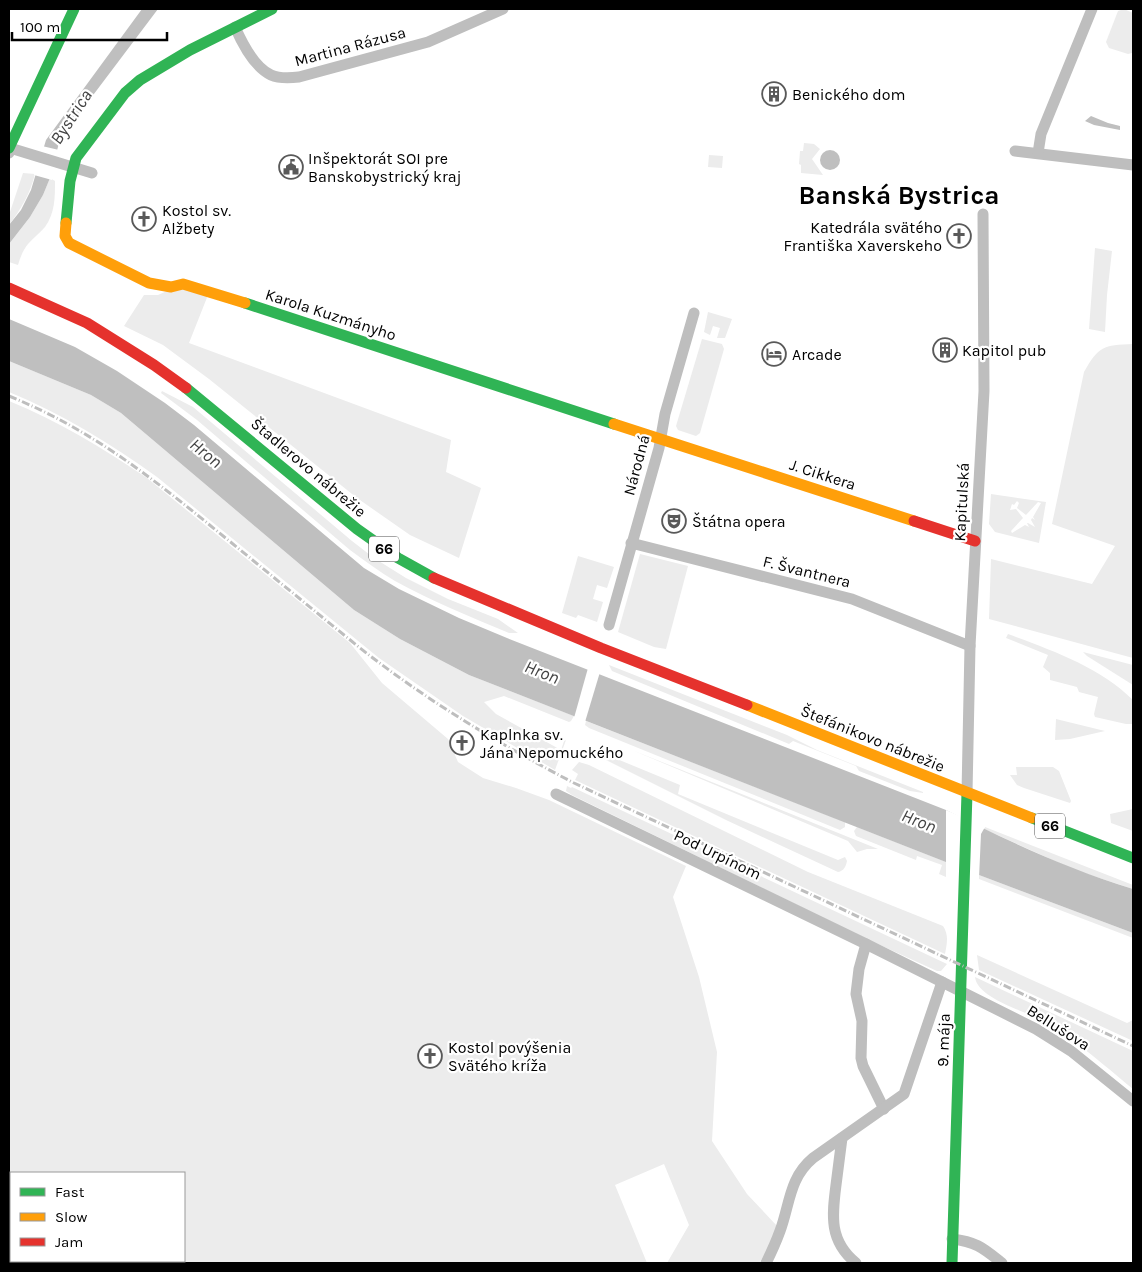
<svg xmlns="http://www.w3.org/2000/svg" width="1142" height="1272" font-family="Karla,sans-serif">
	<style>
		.green { fill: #ececec; fill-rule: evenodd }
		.water { fill: #bfbfbf }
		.pier { fill: #fff }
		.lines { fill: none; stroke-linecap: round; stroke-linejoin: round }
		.street { stroke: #bebebe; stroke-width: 11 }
		.fast { stroke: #30b455; stroke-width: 11 }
		.slow { stroke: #ff9f0a; stroke-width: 11 }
		.jam { stroke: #e5322d; stroke-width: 11 }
		.rail { stroke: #bebebe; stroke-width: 3; stroke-dasharray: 8 2.5 1 2.5; stroke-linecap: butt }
		.labels { text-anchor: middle; stroke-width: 4.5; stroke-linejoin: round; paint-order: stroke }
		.shield { fill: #fff; stroke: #4c4c4c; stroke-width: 1 }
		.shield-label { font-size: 15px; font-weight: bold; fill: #000 }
		.street-label { font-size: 16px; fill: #000; stroke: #fff }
		.poi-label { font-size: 16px; fill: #000; stroke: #fff; text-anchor: start }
		.water-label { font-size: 18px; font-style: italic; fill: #444; stroke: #fff }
		.town-label { font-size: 26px; font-weight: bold; fill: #000; stroke: #fff }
	</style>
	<rect width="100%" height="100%" fill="#fff"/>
	<!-- green -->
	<g class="green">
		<path d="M1124,9L1133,13V50L1132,53L1128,54L1109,48L1106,42L1118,11Z"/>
		<path d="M804,143L814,144L820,149L812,159L823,175L801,173V165L799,164L800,151H803Z"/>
		<path d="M709,155L723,156L722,168L708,167Z"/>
		<path d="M23,173L35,174C30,194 21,209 9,225V215Z"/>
		<path d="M50,178L55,181C55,198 55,213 45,227C40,233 33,238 28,244C23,250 20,258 18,265L9,262V244L30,217L43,195Z"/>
		<path d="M1095,248L1112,251L1107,295L1105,332L1089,329Z"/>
		<path d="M178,286L208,295L189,343L451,440L446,472L481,488L459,558L410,535L357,498L209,379L163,345L124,326L144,295H158Z"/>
		<path d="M708,312L732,319L725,338H717L720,328L713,326L710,335L704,332Z"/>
		<path d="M702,339L722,344L724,349L700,433L696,436L678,430L676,426Z"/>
		<path d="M1133,344V658L989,619L991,559L1092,584L1115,546L1052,524L1084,372C1099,346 1103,345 1133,344Z"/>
		<path d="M9,361L91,395L121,413L354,610L400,639L469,675L574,716L571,721L569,722L504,696L484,702L496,714L561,750L564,741L566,740L555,770L463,716L379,658L157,477C110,443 62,414 9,392Z"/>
		<path d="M162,391L193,407L352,541L374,558L406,578L448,599L498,619L518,633H509C471,617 431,601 395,581C380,572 365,561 350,550L197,420L161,393Z"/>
		<path d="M9,401C58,421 103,448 147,478L350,643L382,683L448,739L458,762L483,778L516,788L549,800L686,866L673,897L699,977L717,1052L712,1141L747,1194L778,1227L767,1251L759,1263H667L689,1225L664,1164L615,1185L647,1263H9ZM11,1173H184V1261H11Z"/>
		<path d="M991,494L1046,502L1039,543L995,532L989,524ZM1017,501L1019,503L1017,508L1026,515L1038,502L1041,503L1033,517L1035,520L1032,518L1031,520L1035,527L1028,523H1027L1029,527L1025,525L1012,533L1011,531L1023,518L1016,509L1010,510L1012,504L1014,505Z"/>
		<path d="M640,554L688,566L666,649L654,647L618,632Z"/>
		<path d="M578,556L614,567L607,588L597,585L593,599L603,602L597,622L578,615L576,618L562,613Z"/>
		<path d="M1008,634C1051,650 1100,667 1133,700V724H1126L1095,717L1094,714L1098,697L1079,692L1077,687L1050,680V673L1043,667L1048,655L1006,638Z"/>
		<path d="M1083,652L1133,665V685L1087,656Z"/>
		<path d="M609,665L787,735L817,750L923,792V793L910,791L859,771L856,766L793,741L789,744L612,671Z"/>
		<path d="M1056,719L1105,731L1070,739L1055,740Z"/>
		<path d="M586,721L845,822V827L840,830L589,728L585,725Z"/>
		<path d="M632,750L878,849H867L857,852L848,841Z"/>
		<path d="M600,752L680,785L678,794L838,860L845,857L847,861C846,866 844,871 838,872L726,820L598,756L597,754Z"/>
		<path d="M579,762L589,765L808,872L943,926C949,935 947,943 945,954L575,780L578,774L572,770Z"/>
		<path d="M1016,767H1053L1059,771L1071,801L1070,803L1024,788L1017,785L1010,775H1017Z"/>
		<path d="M567,786L571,788L572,787L947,964L941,971H937L869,940L572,795L566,791Z"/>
		<path d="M1133,809V831L1111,823L1110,814Z"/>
		<path d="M857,827L946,862V877L939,874L942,865L917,856L916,860L856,836L854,831Z"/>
		<path d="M985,827L1133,885V889L1075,870L984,829Z"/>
		<path d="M979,875L1133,933V938L979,879Z"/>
		<path d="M977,955L1127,1023L1133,1020V1041L979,970Z"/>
		<path d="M975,977L1133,1051V1089C1101,1063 1069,1033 1030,1015C1015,1008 977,996 975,977Z"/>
	</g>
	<!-- water -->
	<g class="water">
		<path d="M142,9H158L60,139L50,178L43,195L30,217L9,244V225L21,210L31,190L46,140Z"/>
		<path d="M1091,116L1108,123L1120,126V130L1094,125L1085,121Z"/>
		<circle cx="830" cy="160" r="10"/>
		<path d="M9,319L75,347L117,371L165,403L194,425L364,568L399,589L459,618L507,638L946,810C1006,840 1068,869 1133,889V933L979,875L469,675L400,639L354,610L121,413L91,395L9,361Z"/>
	</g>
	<!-- pier -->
	<g class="pier">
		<path d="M42,146L59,150L52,180L34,175Z"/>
		<path d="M588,668L600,672L585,722L574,718Z"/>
		<path d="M946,810L985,827L981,834L979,878L946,865Z"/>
	</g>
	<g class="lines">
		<!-- street -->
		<g class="street">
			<path d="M235,27C242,43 254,67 271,75C280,79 291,78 299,77L428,42L503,9"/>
			<path d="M1015,151L1133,165"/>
			<path d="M9,153L10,148L92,173"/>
			<path d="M1038,153L1041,134L1092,9"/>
			<path d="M631,543L852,599L970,646"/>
			<path d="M609,625L659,448L665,414L694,313"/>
			<path d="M967,793L970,646L984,391L983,214"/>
			<path d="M556,794L866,944L1036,1029L1071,1051L1133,1101"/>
			<path d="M866,944L859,969L856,994L862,1021L861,1058L863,1066L884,1109"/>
			<path d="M842,1138C840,1154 838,1169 836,1185C832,1216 829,1241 856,1263"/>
			<path d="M952,1239C977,1242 983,1248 1002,1263"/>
			<path d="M766,1263C771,1253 776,1242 780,1231C790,1204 789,1178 813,1158L904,1094L942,982"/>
		</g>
		<!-- fast -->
		<g class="fast">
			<path d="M9,148L74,9"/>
			<path d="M66,223L70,181L76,158L125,93L140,80L190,50L272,9"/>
			<path d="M245,303L614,424"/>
			<path d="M186,388L357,529L398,558L434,578"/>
			<path d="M1032,818L1133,858"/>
			<path d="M952,1263L967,793"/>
		</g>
		<!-- slow -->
		<g class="slow">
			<path d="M66,223L65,236L69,243L149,283L171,287L183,284L245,303"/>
			<path d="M614,424L914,521"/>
			<path d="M747,705L1032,818"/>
		</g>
		<!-- jam -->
		<g class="jam">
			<path d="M9,288L87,323L154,365L186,388"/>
			<path d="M914,521L975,541"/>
			<path d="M434,578L601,648L747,705"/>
		</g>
		<!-- rail -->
		<path class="rail" d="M9,396C90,429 150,476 217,531C265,570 312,609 360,648C426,700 499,744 574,783L1133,1046"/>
	</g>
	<!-- icons -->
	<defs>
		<g id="building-ring" transform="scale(1.25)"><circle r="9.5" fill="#fff" stroke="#595959" stroke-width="1.5"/><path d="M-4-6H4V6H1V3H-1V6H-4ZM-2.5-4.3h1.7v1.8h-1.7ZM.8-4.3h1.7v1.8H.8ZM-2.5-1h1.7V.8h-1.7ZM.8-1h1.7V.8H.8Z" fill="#595959"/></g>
		<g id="civic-ring" transform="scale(1.25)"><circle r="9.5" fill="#fff" stroke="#595959" stroke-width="1.5"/><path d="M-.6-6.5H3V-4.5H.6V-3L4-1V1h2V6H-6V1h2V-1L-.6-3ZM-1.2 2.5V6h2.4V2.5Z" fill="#595959"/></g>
		<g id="church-ring" transform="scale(1.25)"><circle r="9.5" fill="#fff" stroke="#595959" stroke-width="1.5"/><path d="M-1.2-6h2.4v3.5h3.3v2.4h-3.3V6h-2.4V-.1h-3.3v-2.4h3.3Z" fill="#595959"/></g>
		<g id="hotel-ring" transform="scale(1.25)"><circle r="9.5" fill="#fff" stroke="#595959" stroke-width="1.5"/><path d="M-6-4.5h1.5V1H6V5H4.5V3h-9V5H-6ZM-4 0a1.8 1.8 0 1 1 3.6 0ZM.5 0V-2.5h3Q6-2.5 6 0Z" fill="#595959"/></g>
		<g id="theatre-ring" transform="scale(1.25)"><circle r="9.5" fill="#fff" stroke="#595959" stroke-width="1.5"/><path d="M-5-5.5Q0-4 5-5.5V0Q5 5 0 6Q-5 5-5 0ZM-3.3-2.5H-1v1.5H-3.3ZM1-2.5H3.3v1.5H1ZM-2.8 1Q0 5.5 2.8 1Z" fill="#595959"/></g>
	</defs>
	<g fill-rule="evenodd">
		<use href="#building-ring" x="774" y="94"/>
		<use href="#civic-ring" x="291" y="167"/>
		<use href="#church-ring" x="144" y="219"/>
		<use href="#church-ring" x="959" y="236"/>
		<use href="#building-ring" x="945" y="350"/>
		<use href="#hotel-ring" x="774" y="354"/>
		<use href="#theatre-ring" x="674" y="521"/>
		<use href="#church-ring" x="462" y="743"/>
		<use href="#church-ring" x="430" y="1056"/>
	</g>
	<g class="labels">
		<!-- shield labels -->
		<g class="shield">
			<rect x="369" y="536.5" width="30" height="25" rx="4"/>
			<rect x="1035" y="813.5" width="30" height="25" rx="4"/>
		</g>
		<g class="shield-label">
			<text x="384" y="554">66</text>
			<text x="1050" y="831">66</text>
		</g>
		<!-- street labels -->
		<g class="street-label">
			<text transform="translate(350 46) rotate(-15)" y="6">Martina Rázusa</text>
			<text transform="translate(331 314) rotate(18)" y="6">Karola Kuzmányho</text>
			<text transform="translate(636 465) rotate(-75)" y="6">Národná</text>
			<text transform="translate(309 467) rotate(40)" y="6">Štadlerovo nábrežie</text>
			<text transform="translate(823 474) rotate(18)" y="6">J. Cikkera</text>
			<text transform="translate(961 502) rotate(-87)" y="6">Kapitulská</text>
			<text transform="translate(807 571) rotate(14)" y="6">F. Švantnera</text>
			<text transform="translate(873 738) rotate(22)" y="6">Štefánikovo nábrežie</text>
			<text transform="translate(718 854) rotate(26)" y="6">Pod Urpínom</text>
			<text transform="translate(1059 1027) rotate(32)" y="6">Bellušova</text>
			<text transform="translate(943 1040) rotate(-88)" y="6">9. mája</text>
		</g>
		<!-- poi labels -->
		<g class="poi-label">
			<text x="792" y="100">Benického dom</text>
			<text x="308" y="164">Inšpektorát SOI pre<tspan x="308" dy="18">Banskobystrický kraj</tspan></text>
			<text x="162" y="216">Kostol sv.<tspan x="162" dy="18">Alžbety</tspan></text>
			<text x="942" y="233" text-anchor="end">Katedrála svätého<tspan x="942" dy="18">Františka Xaverskeho</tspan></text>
			<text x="962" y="356">Kapitol pub</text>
			<text x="792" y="360">Arcade</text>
			<text x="692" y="527">Štátna opera</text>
			<text x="480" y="740">Kaplnka sv.<tspan x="480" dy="18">Jána Nepomuckého</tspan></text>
			<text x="448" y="1053">Kostol povýšenia<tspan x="448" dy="18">Svätého kríža</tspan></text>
		</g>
		<!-- water labels -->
		<g class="water-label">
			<text transform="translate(71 117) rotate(-57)" y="6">Bystrica</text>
			<text transform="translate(206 453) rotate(39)" y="6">Hron</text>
			<text transform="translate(542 672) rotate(22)" y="6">Hron</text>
			<text transform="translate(919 821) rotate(22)" y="6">Hron</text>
		</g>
		<!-- town labels -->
		<g class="town-label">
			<text x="899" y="204">Banská Bystrica</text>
		</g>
	</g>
	<!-- border -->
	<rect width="1142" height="1272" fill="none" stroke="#000000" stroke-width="20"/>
	<!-- legend -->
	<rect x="10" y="1172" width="175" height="90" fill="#ffffff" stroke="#999999"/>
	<rect x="20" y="1188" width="25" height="8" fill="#30b455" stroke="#999999"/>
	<text x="55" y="1197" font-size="15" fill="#000000">Fast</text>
	<rect x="20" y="1213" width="25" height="8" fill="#ff9f0a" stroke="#999999"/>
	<text x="55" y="1222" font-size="15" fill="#000000">Slow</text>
	<rect x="20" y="1238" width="25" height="8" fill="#e5322d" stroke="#999999"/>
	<text x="55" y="1247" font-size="15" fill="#000000">Jam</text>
	<!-- scale -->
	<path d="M12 32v8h155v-8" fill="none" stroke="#000000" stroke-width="2.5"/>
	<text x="20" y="32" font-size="15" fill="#000000" stroke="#ffffff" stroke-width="4" paint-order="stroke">100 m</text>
</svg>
